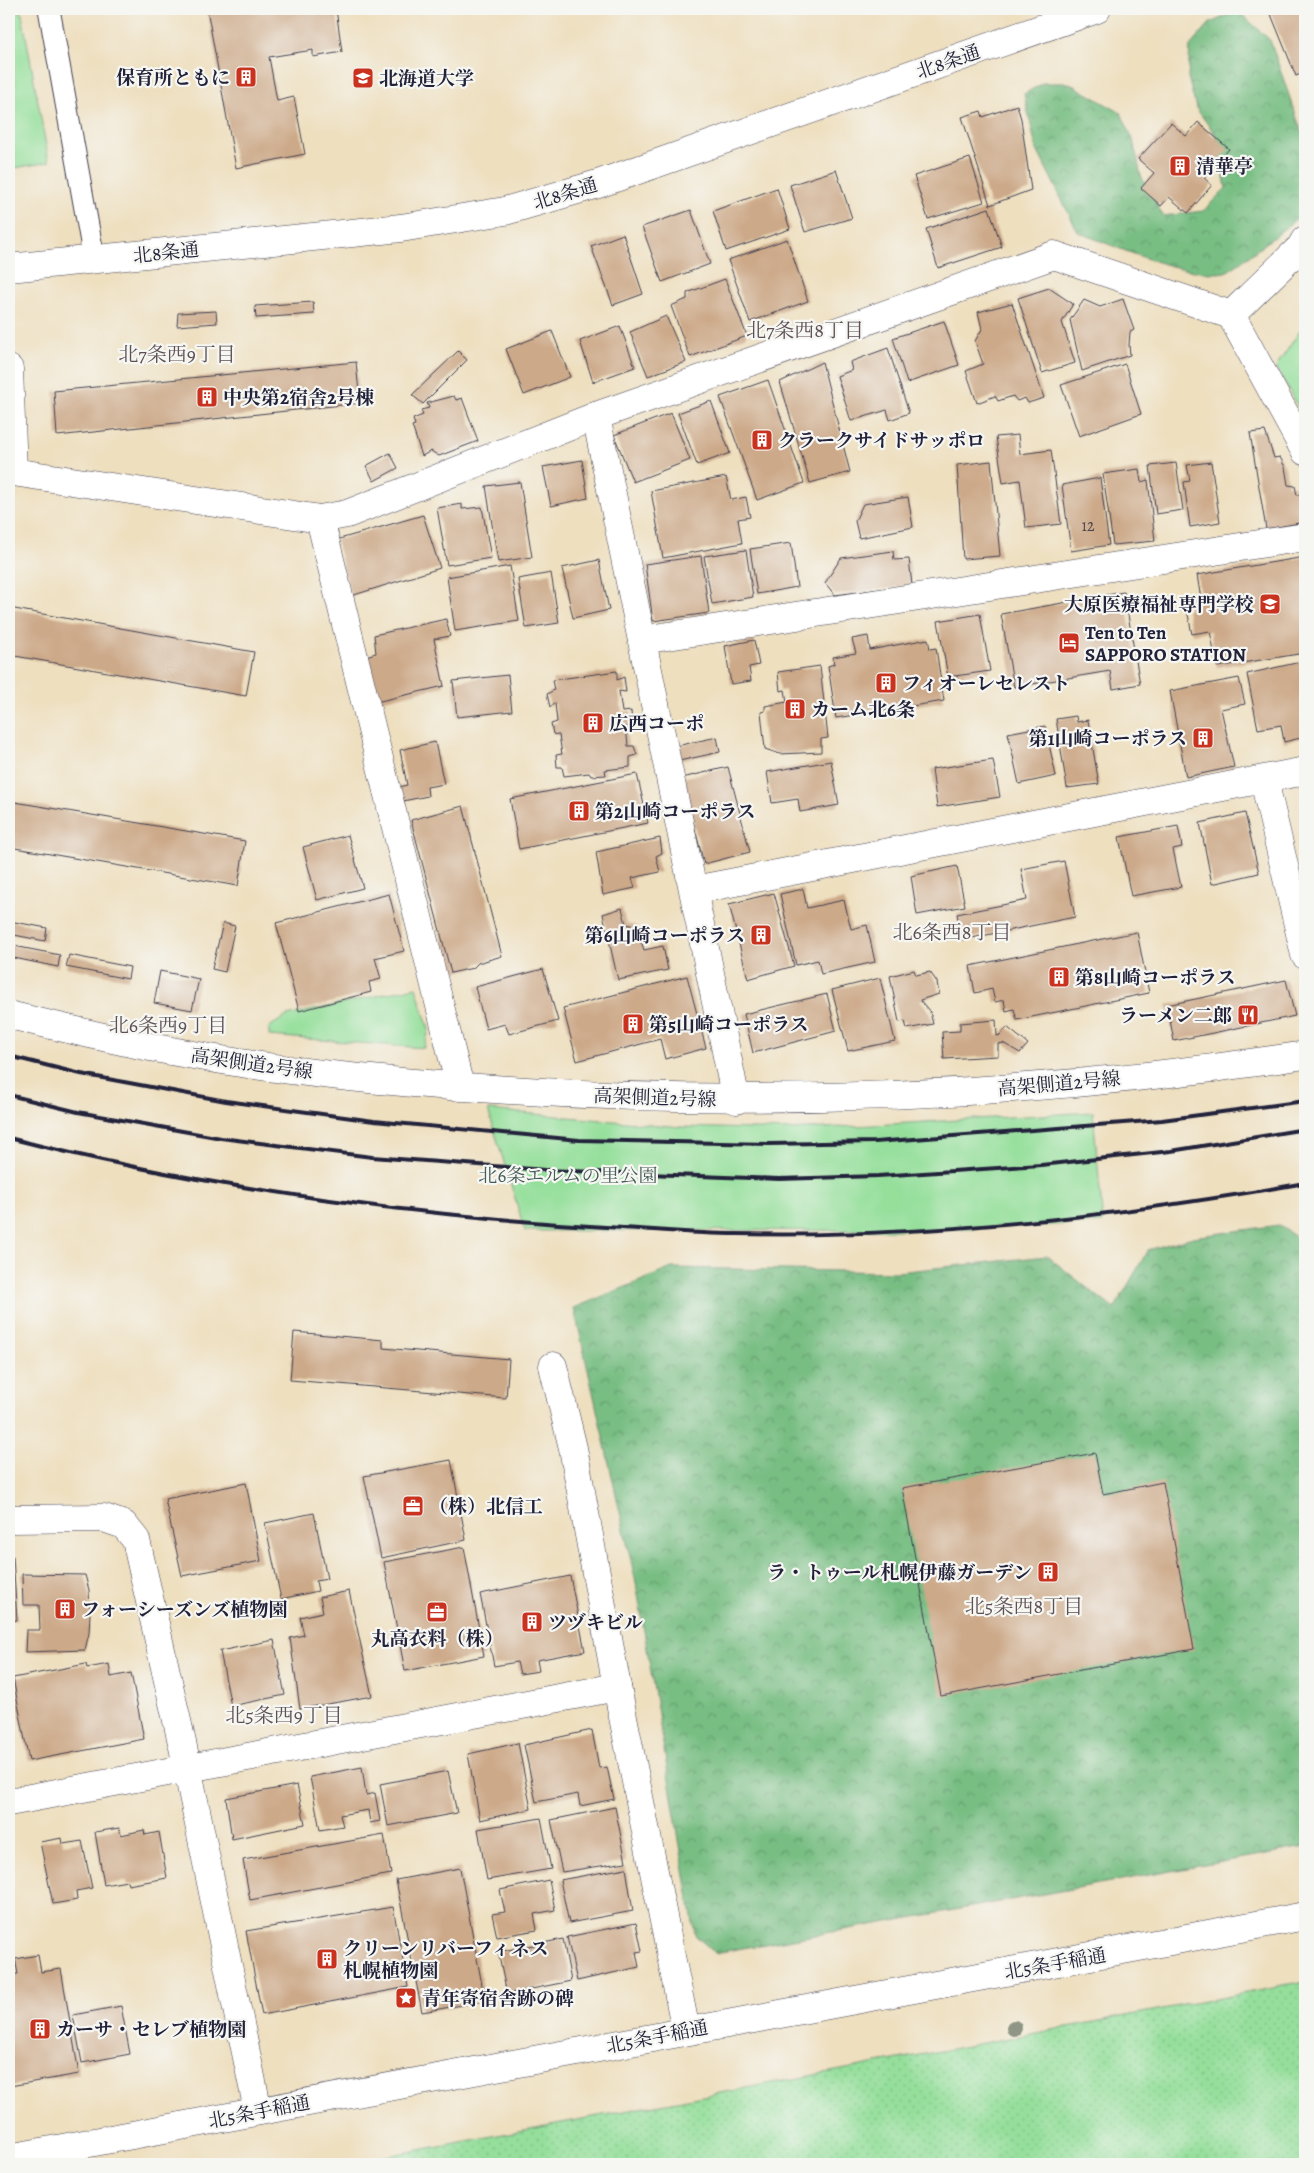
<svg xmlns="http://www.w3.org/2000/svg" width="1314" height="2173" font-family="Alegreya,'Noto Serif JP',serif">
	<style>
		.green { fill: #95df9b; stroke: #5c806b }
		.forest { fill: url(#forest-crowns); stroke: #4d705f }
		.garden { fill: url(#garden-dots); stroke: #5c806b }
		.building { fill: #cca988 }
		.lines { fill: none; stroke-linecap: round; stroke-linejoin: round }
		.service-casing { stroke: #413e4f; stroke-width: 23 }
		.minor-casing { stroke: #413e4f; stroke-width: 29 }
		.tertiary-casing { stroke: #413e4f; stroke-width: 29 }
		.service { stroke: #fff; stroke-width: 21 }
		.minor { stroke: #fff; stroke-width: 28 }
		.tertiary { stroke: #fff; stroke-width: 28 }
		.rail { stroke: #22223b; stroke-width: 4 }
		.tree { fill: #909686 }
		.labels { text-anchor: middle; stroke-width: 4.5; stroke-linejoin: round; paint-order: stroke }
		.number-label { font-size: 16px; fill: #4c444e }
		.street-label { font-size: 19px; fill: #22223b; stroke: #f6f6f2 }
		.poi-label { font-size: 19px; font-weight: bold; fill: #22223b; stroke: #f6f6f2; text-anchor: start }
		.park-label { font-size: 19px; fill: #445b58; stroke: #f6f6f2 }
		.neighbourhood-label { font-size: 20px; fill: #5e5156; stroke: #f6f6f2 }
	</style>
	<defs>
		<pattern id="forest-crowns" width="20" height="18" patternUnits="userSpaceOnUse" patternTransform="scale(1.25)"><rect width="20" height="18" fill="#78be83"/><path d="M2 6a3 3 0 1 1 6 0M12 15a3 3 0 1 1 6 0" fill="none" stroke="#629a6c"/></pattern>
		<pattern id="garden-dots" width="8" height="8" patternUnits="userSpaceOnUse" patternTransform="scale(1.25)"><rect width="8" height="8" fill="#95df9b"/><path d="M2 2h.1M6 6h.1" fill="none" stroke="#80bf86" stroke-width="1.8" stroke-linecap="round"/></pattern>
	</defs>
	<rect width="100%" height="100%" fill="#f6f6f2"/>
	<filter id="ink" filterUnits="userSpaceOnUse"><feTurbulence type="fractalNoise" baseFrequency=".02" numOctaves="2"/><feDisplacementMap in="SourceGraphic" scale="10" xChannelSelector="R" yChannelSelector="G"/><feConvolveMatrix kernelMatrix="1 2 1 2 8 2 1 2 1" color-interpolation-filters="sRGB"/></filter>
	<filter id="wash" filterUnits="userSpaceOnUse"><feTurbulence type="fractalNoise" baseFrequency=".0096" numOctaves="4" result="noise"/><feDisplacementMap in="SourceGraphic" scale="20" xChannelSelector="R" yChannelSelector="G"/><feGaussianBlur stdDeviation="1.12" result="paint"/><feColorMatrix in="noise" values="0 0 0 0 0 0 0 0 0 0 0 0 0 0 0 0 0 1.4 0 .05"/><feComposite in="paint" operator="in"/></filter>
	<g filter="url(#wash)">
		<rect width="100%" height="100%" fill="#eedfbf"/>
		<!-- green -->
		<g class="green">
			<path d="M9,9H21L49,162L9,169Z"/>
			<path d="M1305,323V420L1276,367Z"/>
			<path d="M416,987L429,1030L424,1048L269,1036V1027L287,1016Z"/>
			<path d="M488,1110L682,1127L790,1130L1093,1112L1103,1223L925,1230L525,1231Z"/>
		</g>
		<!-- forest -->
		<g class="forest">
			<path d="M1238,11L1270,40L1305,142V212C1294,221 1232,271 1225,272C1189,279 1113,246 1078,232L1036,148L1024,94L1043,83H1069L1121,113L1133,140L1141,176L1163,216L1203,211L1226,188L1217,137L1196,108L1188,77L1190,46L1210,23Z"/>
			<path d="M1279,1225L1305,1244V1847L715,1953L695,1935L636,1583L574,1308L672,1268L898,1272L1047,1256L1114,1309L1148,1250L1193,1237Z"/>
		</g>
		<!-- garden -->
		<path class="garden" d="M1305,1982V2164H345Z"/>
		<g id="blocks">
			<!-- building -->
			<g class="building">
				<path d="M207,9H336L342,52L313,57V50L269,57L277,101L294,97L305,154L236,168Z"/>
				<path d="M1278,9H1305V72L1296,76L1270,12Z"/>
				<path d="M1017,105L1021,119L1031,190L990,205L962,117L981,111L983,117Z"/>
				<path d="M1198,122L1229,149L1204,178L1212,185L1188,213L1169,197L1161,206L1141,188L1154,173L1138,159L1171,123L1186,136Z"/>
				<path d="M970,158L984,202L928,219L914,176Z"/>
				<path d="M836,170L852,218L805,232L790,185Z"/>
				<path d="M777,188L790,229L726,251L713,211Z"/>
				<path d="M989,208L1002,247L938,268L926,229Z"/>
				<path d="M691,210L710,264L662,282L642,227Z"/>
				<path d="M623,234L643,294L613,305L591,246Z"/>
				<path d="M787,239L808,301L750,322L728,260Z"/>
				<path d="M725,279L747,336L690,357L671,306L687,299V293Z"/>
				<path d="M1049,288L1073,304L1062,322L1075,363L1042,373L1018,298Z"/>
				<path d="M1123,299L1134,330L1130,332L1129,345L1130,355L1082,371L1070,320L1084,300L1100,307Z"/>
				<path d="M313,302L314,314L256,318L255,306Z"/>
				<path d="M1012,303L1044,398L1028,403L1025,398L1017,401L1013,396L998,401L995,396L977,403L966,371L983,364L975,341L982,329L978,312Z"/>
				<path d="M216,311L217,323L177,326L178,313Z"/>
				<path d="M666,316L686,362L648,376L630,332Z"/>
				<path d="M944,321L959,365L907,383L893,338Z"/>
				<path d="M620,326L635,367L593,382L580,341Z"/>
				<path d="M552,331L570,377L524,395L506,349Z"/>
				<path d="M888,348L909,413L890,420L887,410L851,421L837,376L852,370L850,362Z"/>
				<path d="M458,351L467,360L423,404L412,395Z"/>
				<path d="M356,362L360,403L57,436L54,391Z"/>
				<path d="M822,362L850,472L810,483L780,382Z"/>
				<path d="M1125,364L1141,414L1079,436L1061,385Z"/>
				<path d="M768,380L804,483L757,500L720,397Z"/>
				<path d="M454,396L456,400L462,398L478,441L439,456L431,451L422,456L412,426L415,425L413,419L423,415L421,410L429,408L427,403Z"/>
				<path d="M711,401L730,453L697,465L678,413Z"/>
				<path d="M671,413L690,460L633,482L614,435Z"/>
				<path d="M1265,431L1274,458L1280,457L1285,467L1288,485L1295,486L1297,495L1303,494L1305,522L1266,529L1250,433Z"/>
				<path d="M1018,435L1020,454L1051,450L1061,524L1026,528L1020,480L1003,483L996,437Z"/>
				<path d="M390,453L398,468L374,481L366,466Z"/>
				<path d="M582,460L588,498L551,506L543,467Z"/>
				<path d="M991,461L1000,556L963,559L957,465Z"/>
				<path d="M1211,462L1220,522L1190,527L1184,482L1190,481L1187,465Z"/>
				<path d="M1176,463L1183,510L1156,514L1150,466Z"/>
				<path d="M1139,469L1141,482L1148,480L1155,541L1113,545L1103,474Z"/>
				<path d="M726,477L731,500L746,497L750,517L738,519L742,543L663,558L651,491Z"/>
				<path d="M1100,478L1109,545L1071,551L1062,485Z"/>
				<path d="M520,482L532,557L498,562L486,486Z"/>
				<path d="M908,497L913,527L859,538L855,521L863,504Z"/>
				<path d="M462,504V509L482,507L491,558L447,565L437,508Z"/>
				<path d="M423,515L440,568L351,596L336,540Z"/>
				<path d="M791,543L797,587L757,594L750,549Z"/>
				<path d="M746,550L753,597L712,604L704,556Z"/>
				<path d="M893,551L894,560L909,559L912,585L835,595L825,583L841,558Z"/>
				<path d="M701,556L709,613L653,621L645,564Z"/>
				<path d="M1305,557V653L1217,667L1210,631L1192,634L1187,610L1193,601L1201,599L1197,575Z"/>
				<path d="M599,560L609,610L573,618L562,568Z"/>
				<path d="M510,566L519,621L455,631L447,577Z"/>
				<path d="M551,573L559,623L526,628L518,579Z"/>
				<path d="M1124,592L1140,684L1113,689L1110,671L1014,687L1001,614Z"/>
				<path d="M9,608L254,652L246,696L9,655Z"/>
				<path d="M980,614L990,671L948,677L938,621Z"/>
				<path d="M446,619L450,636L434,639L444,686L376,702L366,656L376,653L374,635Z"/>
				<path d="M868,636L870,650L928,639L930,649L936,648L944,701L836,718L828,666L834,664L833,657L856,653L852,639Z"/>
				<path d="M754,640L759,665L749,667L751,681L731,684L725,646Z"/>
				<path d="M1305,661V737L1284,742L1281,725L1258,729L1247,674Z"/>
				<path d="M820,666L828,738L821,739V752L780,754L765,749L761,712L765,711V706L787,702L785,690L780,691L778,672Z"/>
				<path d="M617,671V680L624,677L626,692L619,691L622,712L631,711L632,725L626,727L628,746H634L637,755L630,757V767L605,770L606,775L591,776L589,773L564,776L562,767H557L556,755L562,754L559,735L553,734L551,724L557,722L555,703L550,707L547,694L554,690L552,680Z"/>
				<path d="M508,675L512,711L457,717L453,681Z"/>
				<path d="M1239,678L1245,704L1221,709L1234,767L1186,777L1170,691Z"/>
				<path d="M1076,716L1077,722L1088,720L1099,784L1067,788L1056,719Z"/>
				<path d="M1045,726L1056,776L1019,784L1008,733Z"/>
				<path d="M717,737L720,752L679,761L676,746Z"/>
				<path d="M435,742L444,784L427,787L428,796L398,802L395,788L407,785L400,750Z"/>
				<path d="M993,760L1000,797L937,807L932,769Z"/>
				<path d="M831,761L839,805L800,812L798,799L772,803L767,772Z"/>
				<path d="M728,767L750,852L704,864L682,778Z"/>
				<path d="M637,774L648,823L519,849L510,799Z"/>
				<path d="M9,801L245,841L238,886L9,847Z"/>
				<path d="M463,806L502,956L478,963L473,968L451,973L411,820Z"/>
				<path d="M1245,813L1259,873L1212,884L1200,823Z"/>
				<path d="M1178,826L1182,847L1173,849L1181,887L1131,896L1119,837Z"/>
				<path d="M348,835L363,888L317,900L303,847Z"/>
				<path d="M660,838L662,853L656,856L660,872L632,878L635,888L603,895L596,852Z"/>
				<path d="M1064,861L1075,917L962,940L957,914L1027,900L1021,869Z"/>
				<path d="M957,866L965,906L917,915L911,876Z"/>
				<path d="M803,889L807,908L844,900L851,929L867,925L875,962L821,974L818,960L796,965L780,894Z"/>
				<path d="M774,893L794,966L748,979L729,904Z"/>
				<path d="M389,894L404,951L375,958L381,979L369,982L371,992L299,1011L276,923Z"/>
				<path d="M622,908L626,924L636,926L644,950L663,946L668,970L618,980L603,914Z"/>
				<path d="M9,921L47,928L45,941L9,934Z"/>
				<path d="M223,923L235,926L225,972L212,969Z"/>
				<path d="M1137,932L1149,993L1017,1020L1014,1009L1006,1011L1004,1000L995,1002L992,989L975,993L970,966Z"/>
				<path d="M9,945L60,955L58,967L9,957Z"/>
				<path d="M69,955L130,967L128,979L66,967Z"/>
				<path d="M543,969L558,1021L509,1034L505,1024L486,1029L475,987Z"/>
				<path d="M914,970L916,975L930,972L937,982L939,994L920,1000L930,1012L933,1024L907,1029L905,1021L899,1022L890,976Z"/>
				<path d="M160,971L199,979L192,1010L154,1003Z"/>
				<path d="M687,976L706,1048L665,1059L660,1039L577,1061L563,1008Z"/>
				<path d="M880,978L895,1041L848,1051L832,990Z"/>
				<path d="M1286,980L1295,1016L1174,1041L1167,1005Z"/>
				<path d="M827,994L836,1031L753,1053L744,1014Z"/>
				<path d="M996,1020L997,1036L1000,1035L1007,1027L1028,1044L1020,1053L1003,1043L998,1044V1056L944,1059L942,1032L960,1031V1023Z"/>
				<path d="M294,1332L383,1340V1348L509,1359L506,1398L290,1380Z"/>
				<path d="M1095,1453L1103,1494L1163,1482L1194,1649L941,1696L902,1488Z"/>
				<path d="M451,1460L466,1540L381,1558L364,1476Z"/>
				<path d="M246,1483L261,1561L182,1576L165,1499Z"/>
				<path d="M314,1513L327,1579L316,1581L318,1591L281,1599L265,1523Z"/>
				<path d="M464,1547L484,1656L405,1671L384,1562Z"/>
				<path d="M9,1556H13L17,1620L9,1621Z"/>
				<path d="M22,1574L85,1575L89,1590L90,1613L89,1633L85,1650L25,1652L26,1630H40L39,1605H23Z"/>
				<path d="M570,1576L585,1651L537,1660L539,1671L520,1674L517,1662L494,1666L480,1594Z"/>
				<path d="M349,1591L372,1696L300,1709L290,1638L304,1635L300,1617L323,1612L320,1597Z"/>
				<path d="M274,1640L285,1695L231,1706L220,1651Z"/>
				<path d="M86,1664L87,1668L109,1664L111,1677L131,1673L144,1739L29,1761L13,1678Z"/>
				<path d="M592,1730L599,1768L607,1767L614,1799L580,1806L578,1794L536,1802L524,1745Z"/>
				<path d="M518,1743L531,1809L480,1820L468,1754Z"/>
				<path d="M362,1767L366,1795L375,1793L380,1821L370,1823L368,1810L340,1815L343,1826L320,1830L310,1777Z"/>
				<path d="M448,1771L457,1813L388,1826L380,1784Z"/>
				<path d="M297,1785L305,1824L232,1839L226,1798Z"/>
				<path d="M615,1807L626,1862L562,1872L551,1820Z"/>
				<path d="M541,1818L551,1869L487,1880L478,1829Z"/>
				<path d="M119,1828L121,1835L144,1830L145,1835L159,1832L167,1878L128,1885L127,1881L104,1885L95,1832Z"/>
				<path d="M384,1835L391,1874L250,1900L243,1860Z"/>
				<path d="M62,1838L63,1844L82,1841L92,1888L76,1891L77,1900L53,1904L40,1842Z"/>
				<path d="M460,1868L485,2001L422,2012L396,1880Z"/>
				<path d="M626,1868L633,1911L569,1923L560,1880Z"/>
				<path d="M549,1880L555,1910L534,1914L537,1930L497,1937L492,1914L505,1912L500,1890Z"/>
				<path d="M393,1907L408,1987L262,2015L246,1931Z"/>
				<path d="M636,1923L642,1951L636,1952L639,1967L577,1981L567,1937Z"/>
				<path d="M563,1939L571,1981L507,1994L498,1952Z"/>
				<path d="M38,1955L41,1972L61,1969L79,2074L10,2086L9,1975L18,1974L15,1959Z"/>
				<path d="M121,2006L130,2054L82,2063L73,2015Z"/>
			</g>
		</g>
	</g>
	<g filter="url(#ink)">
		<use href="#blocks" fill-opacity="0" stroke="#413e4f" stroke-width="1"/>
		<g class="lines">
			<!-- service casing -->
			<g class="service-casing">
				<path id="service" d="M49,9L94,259"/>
			</g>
			<!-- minor casing -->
			<g class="minor-casing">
				<g id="minor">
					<path d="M1231,315L1301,247L1305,240"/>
					<path d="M9,369L13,472L320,519L347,514L596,416L1054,255L1231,315L1305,451"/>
					<path d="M596,416L736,1100"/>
					<path d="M320,519L460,1087"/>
					<path d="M642,640L1305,537"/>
					<path d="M1264,780L1305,955"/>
					<path d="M694,890L1305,771"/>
					<path d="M9,1015C68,1029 128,1044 188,1054C289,1073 392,1082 494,1089C765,1108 1037,1096 1305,1055"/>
					<path d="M553,1366L573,1448L617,1687L686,2031"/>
					<path d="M9,1519L104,1518L124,1525L136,1540L183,1747L258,2111"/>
					<path d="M9,1802L617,1687"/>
				</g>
			</g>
			<!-- tertiary casing -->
			<g class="tertiary-casing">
				<g id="tertiary">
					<path d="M9,268L401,228L505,211L598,184L1097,9"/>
					<path d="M9,2158L1305,1916"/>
				</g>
			</g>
			<!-- service -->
			<use href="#service" class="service"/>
			<!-- minor -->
			<use href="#minor" class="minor"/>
			<!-- tertiary -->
			<use href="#tertiary" class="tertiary"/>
			<!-- rail -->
			<g class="rail">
				<path d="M9,1056L81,1074L226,1101L374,1121L579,1140L769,1144L875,1142L1162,1120L1305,1101"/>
				<path d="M9,1095L78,1112L221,1138L372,1157L545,1170L779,1179L878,1176L1041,1165L1171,1151L1305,1129"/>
				<path d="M9,1138C204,1188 405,1215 606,1227C649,1229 693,1234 737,1234C928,1238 1118,1216 1305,1183"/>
			</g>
		</g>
		<!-- trees -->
		<circle class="tree" cx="1014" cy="2028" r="8"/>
	</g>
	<!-- icons -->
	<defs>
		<g id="building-square" transform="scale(1.125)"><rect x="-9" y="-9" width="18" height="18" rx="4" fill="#c8321e" stroke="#f6f6f2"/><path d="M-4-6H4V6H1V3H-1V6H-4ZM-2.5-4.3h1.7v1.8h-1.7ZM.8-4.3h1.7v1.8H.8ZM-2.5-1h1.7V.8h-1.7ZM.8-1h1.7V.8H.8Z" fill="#fff"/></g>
		<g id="university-square" transform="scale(1.125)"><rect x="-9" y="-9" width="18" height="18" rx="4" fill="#c8321e" stroke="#f6f6f2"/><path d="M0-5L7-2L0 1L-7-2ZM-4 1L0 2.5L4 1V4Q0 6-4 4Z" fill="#fff"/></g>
		<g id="hotel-square" transform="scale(1.125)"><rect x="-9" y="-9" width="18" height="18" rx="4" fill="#c8321e" stroke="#f6f6f2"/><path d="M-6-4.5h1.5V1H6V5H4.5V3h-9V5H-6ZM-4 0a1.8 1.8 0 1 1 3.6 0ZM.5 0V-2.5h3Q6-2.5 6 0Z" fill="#fff"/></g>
		<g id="restaurant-square" transform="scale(1.125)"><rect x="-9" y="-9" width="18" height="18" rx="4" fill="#c8321e" stroke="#f6f6f2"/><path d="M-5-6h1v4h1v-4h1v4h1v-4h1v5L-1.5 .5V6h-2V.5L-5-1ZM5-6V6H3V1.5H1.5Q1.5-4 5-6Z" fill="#fff"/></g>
		<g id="office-square" transform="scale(1.125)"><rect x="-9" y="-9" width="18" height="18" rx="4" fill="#c8321e" stroke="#f6f6f2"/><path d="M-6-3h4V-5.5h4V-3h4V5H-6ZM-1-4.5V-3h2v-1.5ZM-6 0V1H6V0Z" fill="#fff"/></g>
		<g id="sight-square" transform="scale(1.125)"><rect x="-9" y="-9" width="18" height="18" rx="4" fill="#c8321e" stroke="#f6f6f2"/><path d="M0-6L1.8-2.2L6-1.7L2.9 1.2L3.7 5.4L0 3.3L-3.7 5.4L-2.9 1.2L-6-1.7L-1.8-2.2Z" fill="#fff"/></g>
	</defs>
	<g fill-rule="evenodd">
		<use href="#building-square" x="246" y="77"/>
		<use href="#university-square" x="363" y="78"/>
		<use href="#building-square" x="1180" y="166"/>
		<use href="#building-square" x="207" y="397"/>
		<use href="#building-square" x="762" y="440"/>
		<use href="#university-square" x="1270" y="604"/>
		<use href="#hotel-square" x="1069" y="643"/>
		<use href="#building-square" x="886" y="683"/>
		<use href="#building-square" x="795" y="709"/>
		<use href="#building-square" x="593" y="723"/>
		<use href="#building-square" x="1203" y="738"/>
		<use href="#building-square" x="579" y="811"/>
		<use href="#building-square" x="761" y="935"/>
		<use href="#building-square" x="1059" y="977"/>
		<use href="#restaurant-square" x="1248" y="1015"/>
		<use href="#building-square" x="633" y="1024"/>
		<use href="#office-square" x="413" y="1506"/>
		<use href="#building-square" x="1048" y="1572"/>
		<use href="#building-square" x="65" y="1609"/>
		<use href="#office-square" x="437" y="1612"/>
		<use href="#building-square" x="532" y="1622"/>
		<use href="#building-square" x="327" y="1959"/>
		<use href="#sight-square" x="406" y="1998"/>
		<use href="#building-square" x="40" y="2029"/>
	</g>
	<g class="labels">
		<!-- number labels -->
		<g class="number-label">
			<text x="1088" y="531">12</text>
		</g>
		<!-- street labels -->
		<g class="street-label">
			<text transform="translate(948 61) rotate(-19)" y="7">北8条通</text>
			<text transform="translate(565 193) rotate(-17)" y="7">北8条通</text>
			<text transform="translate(166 252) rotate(-6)" y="7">北8条通</text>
			<text transform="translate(252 1063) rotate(8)" y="7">高架側道2号線</text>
			<text transform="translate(1059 1083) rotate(-5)" y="7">高架側道2号線</text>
			<text transform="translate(655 1097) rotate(2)" y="7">高架側道2号線</text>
			<text transform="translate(1055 1963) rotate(-10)" y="7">北5条手稲通</text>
			<text transform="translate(657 2036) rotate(-11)" y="7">北5条手稲通</text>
			<text transform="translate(259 2111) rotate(-11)" y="7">北5条手稲通</text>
		</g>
		<!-- poi labels -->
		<g class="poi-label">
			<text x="230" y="84" text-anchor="end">保育所ともに</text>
			<text x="379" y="85">北海道大学</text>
			<text x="1196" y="173">清華亭</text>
			<text x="223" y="404">中央第2宿舎2号棟</text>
			<text x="778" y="447">クラークサイドサッポロ</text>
			<text x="1254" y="611" text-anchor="end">大原医療福祉専門学校</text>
			<text x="1085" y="639">Ten to Ten<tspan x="1085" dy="22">SAPPORO STATION</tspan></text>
			<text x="902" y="690">フィオーレセレスト</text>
			<text x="811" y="716">カーム北6条</text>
			<text x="609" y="730">広西コーポ</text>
			<text x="1187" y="745" text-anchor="end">第1山崎コーポラス</text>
			<text x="595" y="818">第2山崎コーポラス</text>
			<text x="745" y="942" text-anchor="end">第6山崎コーポラス</text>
			<text x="1075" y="984">第8山崎コーポラス</text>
			<text x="1232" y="1022" text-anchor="end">ラーメン二郎</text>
			<text x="649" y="1031">第5山崎コーポラス</text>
			<text x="429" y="1513">（株）北信工</text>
			<text x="1032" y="1579" text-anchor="end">ラ・トゥール札幌伊藤ガーデン</text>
			<text x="81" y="1616">フォーシーズンズ植物園</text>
			<text x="548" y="1629">ツヅキビル</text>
			<text x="437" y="1645" text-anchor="middle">丸高衣料（株）</text>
			<text x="343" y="1955">クリーンリバーフィネス<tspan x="343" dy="22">札幌植物園</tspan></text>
			<text x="422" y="2005">青年寄宿舎跡の碑</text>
			<text x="56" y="2036">カーサ・セレブ植物園</text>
		</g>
		<!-- park labels -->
		<g class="park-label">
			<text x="568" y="1182">北6条エルムの里公園</text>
		</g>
		<!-- neighbourhood labels -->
		<g class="neighbourhood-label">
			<text x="805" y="337">北7条西8丁目</text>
			<text x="177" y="361">北7条西9丁目</text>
			<text x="952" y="939">北6条西8丁目</text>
			<text x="168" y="1032">北6条西9丁目</text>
			<text x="1024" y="1613">北5条西8丁目</text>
			<text x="284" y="1722">北5条西9丁目</text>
		</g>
	</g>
	<!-- margin -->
	<rect width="1314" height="2173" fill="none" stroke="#f6f6f2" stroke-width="30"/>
</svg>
